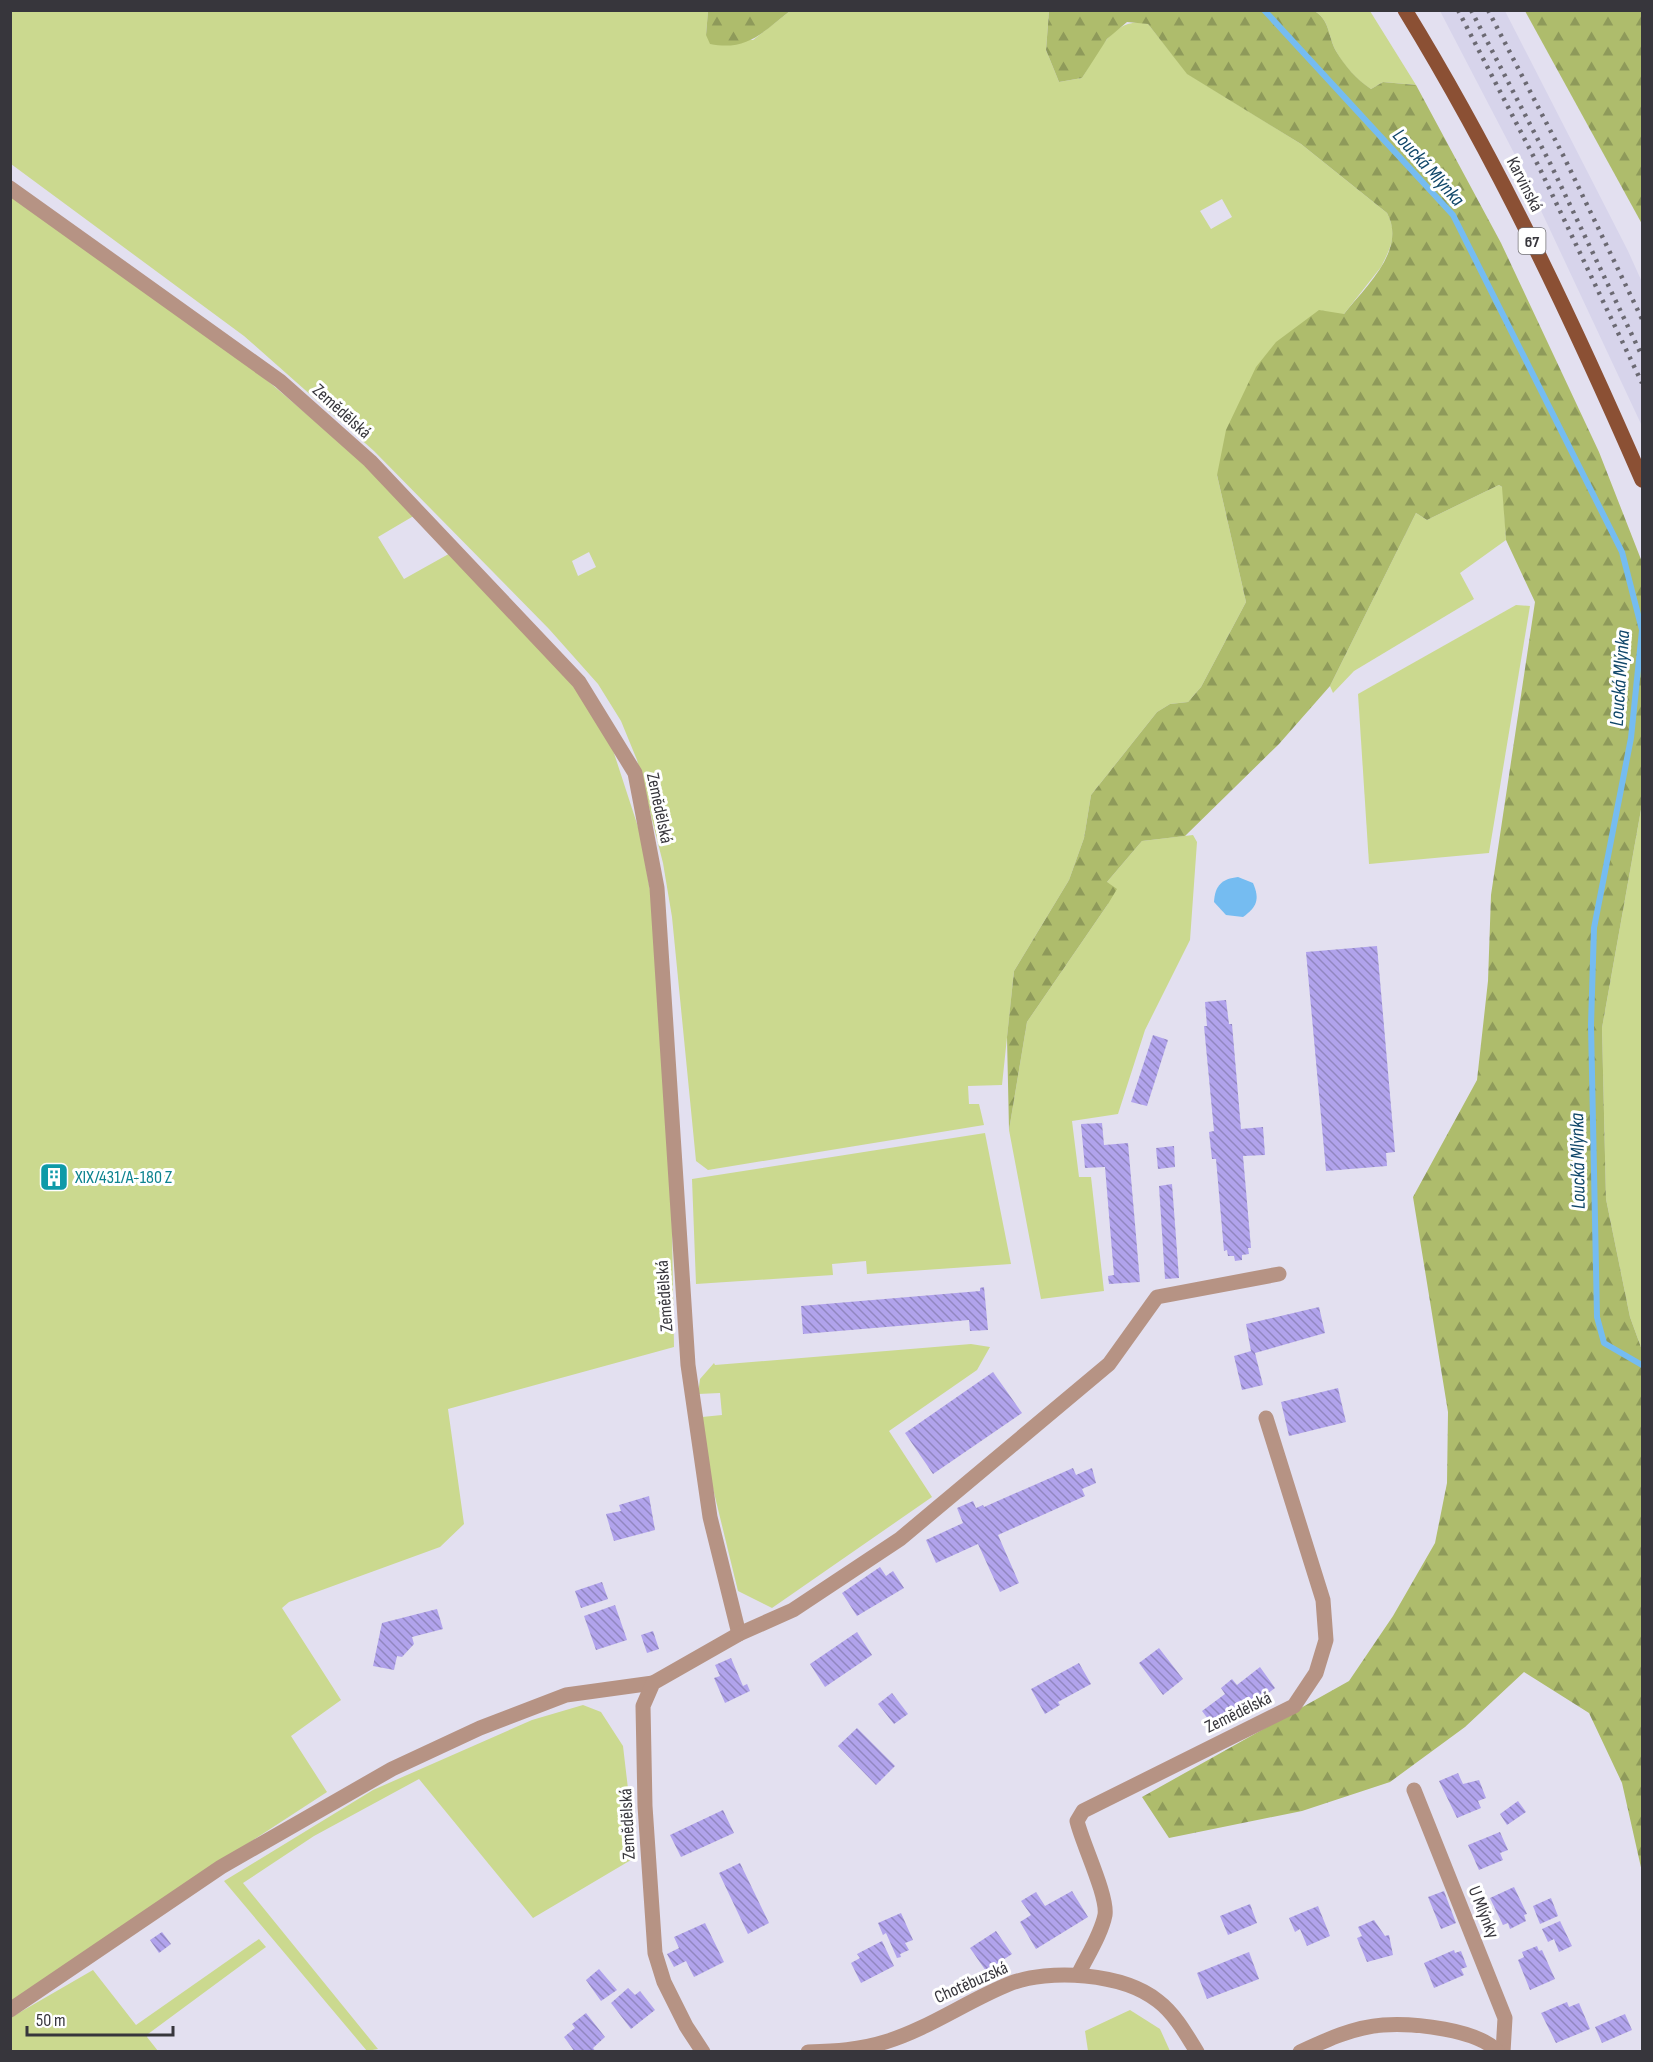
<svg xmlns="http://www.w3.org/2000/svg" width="1653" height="2062" font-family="'Sofia Sans Condensed',sans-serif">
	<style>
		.built { fill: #d7d4eb }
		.green { fill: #cbd98f; fill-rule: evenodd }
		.forest { fill: url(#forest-firs) }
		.water { fill: #75bcf1 }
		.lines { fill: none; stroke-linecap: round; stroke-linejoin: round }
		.stream { stroke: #75bcf1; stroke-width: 6 }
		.building { fill: url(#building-back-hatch) }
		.minor { stroke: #b69384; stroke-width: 15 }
		.tertiary { stroke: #b69384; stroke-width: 15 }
		.primary { stroke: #8b5034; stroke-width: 15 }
		.rail { stroke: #6b6972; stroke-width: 4.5; stroke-dasharray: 3 6; stroke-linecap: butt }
		.labels { text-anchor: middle; stroke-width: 6; stroke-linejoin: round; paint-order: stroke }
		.shield { fill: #fff; stroke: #737276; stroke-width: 1.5 }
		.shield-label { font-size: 16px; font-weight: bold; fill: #37363c }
		.street-label { font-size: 18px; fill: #37363c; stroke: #fff }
		.culture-label { font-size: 18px; fill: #0d838f; stroke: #fff; text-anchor: start }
		.water-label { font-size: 20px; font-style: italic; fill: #0f4669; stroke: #fff }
	</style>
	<defs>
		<pattern id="forest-firs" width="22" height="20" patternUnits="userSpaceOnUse" patternTransform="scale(1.5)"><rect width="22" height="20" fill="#aebc6c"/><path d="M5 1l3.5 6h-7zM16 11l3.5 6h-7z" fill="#8e9a5a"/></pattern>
		<pattern id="building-back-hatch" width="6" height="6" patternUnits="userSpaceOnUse" patternTransform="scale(1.5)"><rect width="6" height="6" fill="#b1a3ec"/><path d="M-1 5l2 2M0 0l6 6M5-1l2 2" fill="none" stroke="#9186c0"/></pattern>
	</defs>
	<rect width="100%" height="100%" fill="#e3e0f0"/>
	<!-- built -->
	<path class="built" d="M1440,11H1505L1628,251L1642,282V426L1514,153Z"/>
	<!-- green -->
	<g class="green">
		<path d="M10,11H708L706,35L753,40L790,11H1049L1046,50L1059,82L1082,78C1097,54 1114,14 1148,24L1188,74L1301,144L1387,213C1398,234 1391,247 1381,267L1217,475L1246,602L1201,687L1188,702L1170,704L1157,712L1091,795L1084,838L1069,880L1014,971L1002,1085L968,1086L969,1104H979L984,1125L708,1170L696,1161L672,917L663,863L637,760L621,721L598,684L549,629L374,451L244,336L11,164ZM1222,199L1232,217L1211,229L1200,211ZM589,552L596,567L578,576L572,561Z"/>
		<path d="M1314,11H1370L1416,85L1383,82L1371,89C1357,80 1344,66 1336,51C1328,37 1330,19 1314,11Z"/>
		<path d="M11,189L228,347L349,450L417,514L378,537L404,579L454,551L579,692L612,747L640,833L659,942L670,1115L674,1347L448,1409L464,1524L440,1547L289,1602L282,1608L341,1700L291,1736L327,1792L187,1883L11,2004Z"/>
		<path d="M1499,485L1503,488L1506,540L1460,573L1474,599L1354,671L1333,693L1330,686L1416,513L1427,520Z"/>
		<path d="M1516,605L1530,606L1489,853L1369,864L1358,694Z"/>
		<path d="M1642,804V1350L1630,1317L1606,1199L1602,1028Z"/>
		<path d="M1193,835L1197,842L1190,940L1145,1030L1118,1114L1072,1121L1079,1177H1091L1104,1291L1041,1299L1009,1130L1027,1022L1108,904L1107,882L1142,841Z"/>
		<path d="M985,1133L1011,1264L867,1274L866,1261L832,1264L833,1275L696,1284L692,1179Z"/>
		<path d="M971,1344L990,1347L977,1370L889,1431L932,1497L772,1608L738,1591L707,1464L702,1417L722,1415L720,1393L698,1394L700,1379L714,1363L715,1365Z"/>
		<path d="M583,1705L601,1712L623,1746L636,1857L533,1918L419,1779L314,1836L243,1883L378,2049L367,2051L224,1881L373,1790L532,1720Z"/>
		<path d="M259,1939L266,1947L148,2034L147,2037L158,2051H11L10,2018L93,1970L136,2025Z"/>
		<path d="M1130,2010L1160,2029L1170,2051H1088L1085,2031Z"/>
	</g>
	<!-- forest -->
	<g class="forest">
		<path d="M708,11V10L790,11C762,33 747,51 710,44L706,35Z"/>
		<path d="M1049,11H1314C1330,19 1328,37 1336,51C1344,65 1357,80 1371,89L1383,82L1416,85L1501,243L1599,452L1642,562V804L1602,1028L1606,1199L1630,1317L1642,1350V1872L1622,1783L1589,1713L1524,1672L1465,1727L1390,1782L1302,1811L1169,1838L1142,1797L1349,1681L1393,1616L1435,1543L1447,1483L1448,1412L1413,1197L1477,1080L1488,981L1491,895L1535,602L1506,540L1502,487L1499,485L1427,520L1416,513L1330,686L1279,744L1185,836L1142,841L1107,882L1117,889L1108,904L1027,1022L1009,1130L1007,1037L1014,971L1069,880L1084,838L1091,795L1157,712L1170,704L1188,702L1201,687L1246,602L1217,475L1226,430L1256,367L1276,342L1319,310L1344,314C1366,286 1407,250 1387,213L1301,144L1187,74L1148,24L1127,22L1107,39L1082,78L1059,82L1046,50Z"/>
		<path d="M1525,11H1642V224Z"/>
	</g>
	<!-- water -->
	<path class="water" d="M1238,877L1253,883C1260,899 1257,907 1243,917L1226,915L1214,902C1215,885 1222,879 1238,877Z"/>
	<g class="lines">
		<!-- stream -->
		<path class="stream" d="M1264,10L1453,215L1622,552L1642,630L1631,738L1594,928L1591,1025L1597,1317L1604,1343L1642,1365"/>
	</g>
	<!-- building -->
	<g class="building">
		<path d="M1377,946L1395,1152L1386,1153L1387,1166L1326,1171L1306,952Z"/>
		<path d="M1226,1000L1229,1024H1232L1241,1129L1263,1127L1265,1155L1243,1156L1251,1248H1248L1249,1254L1242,1255V1260L1235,1261L1234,1256H1228L1227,1250L1224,1251L1216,1159H1212L1209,1132L1214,1131L1204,1026H1207L1205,1002Z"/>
		<path d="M1153,1035L1168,1040L1147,1106L1131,1102Z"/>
		<path d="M1102,1123L1104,1145L1128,1143L1140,1282L1109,1284L1108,1276L1114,1275L1105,1167L1085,1168L1081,1124Z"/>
		<path d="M1174,1146L1175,1167L1158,1169L1156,1148Z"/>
		<path d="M60,1165L62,1167L56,1191L55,1187L48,1186L47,1180L52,1168L58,1169Z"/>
		<path d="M1172,1184L1179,1278L1165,1279L1159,1186Z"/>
		<path d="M984,1287L988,1330L970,1331L969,1320L803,1334L801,1306L980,1291V1288Z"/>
		<path d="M1319,1307L1325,1333L1255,1353L1263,1385L1242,1390L1234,1356L1251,1351L1246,1324Z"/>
		<path d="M993,1372L1022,1413L933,1474L905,1433Z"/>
		<path d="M1338,1388L1346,1422L1289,1436L1281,1402Z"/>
		<path d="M1073,1468L1076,1475L1092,1468L1096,1483L1082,1489L1085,1496L998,1535L1019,1583L1000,1592L978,1544L936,1563L926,1540L963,1523L957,1508L973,1501L976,1508L983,1505L984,1507Z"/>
		<path d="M649,1496L655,1530L614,1541L606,1514L621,1511L619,1505Z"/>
		<path d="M880,1567L886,1576L893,1571L904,1588L857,1616L842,1593Z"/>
		<path d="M602,1582L608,1599L581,1608L575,1591Z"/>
		<path d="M615,1605L627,1640L596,1650L584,1616Z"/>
		<path d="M437,1609L443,1629L412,1637L414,1644L402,1657L397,1656L394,1670L373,1666L382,1623Z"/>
		<path d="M653,1631L659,1649L647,1653L641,1635Z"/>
		<path d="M857,1632L872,1655L825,1687L810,1664Z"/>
		<path d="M1159,1648L1183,1679L1163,1695L1139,1663Z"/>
		<path d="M731,1658L743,1686L747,1684L750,1691L725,1703L714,1678L720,1676L715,1665Z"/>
		<path d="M1079,1663L1091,1684L1058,1702L1060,1705L1045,1714L1031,1689Z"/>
		<path d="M1260,1667L1275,1688L1217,1731L1202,1711L1225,1694L1221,1688L1232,1679L1237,1685Z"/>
		<path d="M892,1693L908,1714L894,1724L878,1704Z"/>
		<path d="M857,1728L895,1766L876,1785L838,1746Z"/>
		<path d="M1458,1773L1463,1784L1479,1780L1486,1798L1478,1801L1481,1808L1457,1818L1439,1781Z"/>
		<path d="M1518,1801L1526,1812L1507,1825L1500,1814Z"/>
		<path d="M723,1810L734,1833L681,1857L670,1835Z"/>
		<path d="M1500,1832L1508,1850L1500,1853L1503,1860L1479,1870L1468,1845Z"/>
		<path d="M740,1863L769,1923L748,1934L719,1873Z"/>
		<path d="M1514,1887L1527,1914L1524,1915L1526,1921L1510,1929L1508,1923L1503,1925L1490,1898Z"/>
		<path d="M1072,1891L1088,1917L1036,1949L1020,1922L1031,1915L1021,1901L1036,1892L1045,1906Z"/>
		<path d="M1444,1891L1456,1923L1441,1929L1428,1897Z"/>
		<path d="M1551,1898L1558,1916L1540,1924L1533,1906Z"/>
		<path d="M1250,1904L1257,1923L1228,1935L1220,1916Z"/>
		<path d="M1318,1906L1330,1936L1307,1946L1300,1929L1295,1932L1289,1918Z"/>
		<path d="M901,1913L913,1940L905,1943L909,1950L900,1954L901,1957L897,1958L886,1933L883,1935L878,1923Z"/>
		<path d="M1374,1920L1385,1936L1389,1935L1393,1955L1367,1962L1357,1938L1362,1936L1358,1927Z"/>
		<path d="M1560,1921L1572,1946L1559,1952L1554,1939L1548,1942L1542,1929Z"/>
		<path d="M705,1923L724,1962L694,1977L686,1961L674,1967L667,1954L679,1948L674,1937Z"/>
		<path d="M996,1931L1012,1954L986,1971L970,1948Z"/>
		<path d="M162,1932L171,1944L159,1953L150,1940Z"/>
		<path d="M882,1941L894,1966L861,1983L851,1963L860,1958L857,1954Z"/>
		<path d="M1537,1946L1539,1951L1542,1950L1555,1979L1530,1990L1518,1960L1524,1957L1522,1952Z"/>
		<path d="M1454,1950L1455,1953L1461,1951L1467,1967L1461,1969L1464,1975L1434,1988L1424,1963Z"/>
		<path d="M1249,1952L1259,1979L1207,1999L1197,1973Z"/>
		<path d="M599,1969L617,1990L601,2001L586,1980Z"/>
		<path d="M628,1988L635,1995L640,1991L655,2010L631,2029L611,2003Z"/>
		<path d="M1567,2002L1569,2007L1579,2003L1590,2029L1556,2043L1541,2013Z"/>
		<path d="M586,2013L605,2037L593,2048L596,2052H575L564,2037L575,2028L572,2024Z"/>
		<path d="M1625,2014L1632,2030L1602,2043L1595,2027Z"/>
	</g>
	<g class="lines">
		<!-- minor -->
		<g class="minor">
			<path d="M10,188L280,381L370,461L579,682L635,773L657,888L688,1365L710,1517L739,1634"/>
			<path d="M1414,1790L1505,2018L1503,2052"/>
			<path d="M1078,1975C1087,1956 1101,1935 1105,1915C1108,1896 1082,1843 1077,1821L1083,1811L1294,1706L1316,1673L1326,1640L1323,1600L1266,1418"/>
			<path d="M10,2010L221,1867L392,1769L480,1728L566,1695L653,1683"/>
			<path d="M703,2052L686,2026L664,1982L655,1953L645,1806L643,1706L653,1683L739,1634L793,1610L900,1539L1109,1364L1157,1297L1279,1274"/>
			<path d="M1300,2052C1326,2040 1354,2027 1383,2025C1413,2023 1478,2029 1498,2052"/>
		</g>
		<!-- tertiary -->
		<path class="tertiary" d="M808,2052C834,2051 860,2050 885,2042C928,2029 967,2001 1009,1984C1049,1968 1123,1973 1158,2001C1175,2014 1186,2034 1197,2052"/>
		<!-- primary -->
		<path class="primary" d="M1405,10C1497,160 1572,319 1642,480"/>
		<!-- rail -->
		<g class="rail">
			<path d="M1458,10L1540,169L1642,383"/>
			<path d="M1471,10L1550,163L1642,356"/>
			<path d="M1488,10L1564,157L1642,319"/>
		</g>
	</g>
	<!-- icons -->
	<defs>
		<g id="building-square" transform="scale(1.5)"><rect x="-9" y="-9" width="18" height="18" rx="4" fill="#0f9aa8" stroke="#fff"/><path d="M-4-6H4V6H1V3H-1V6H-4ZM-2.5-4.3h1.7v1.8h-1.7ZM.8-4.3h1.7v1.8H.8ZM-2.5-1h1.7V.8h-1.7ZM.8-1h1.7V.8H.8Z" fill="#fff"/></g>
	</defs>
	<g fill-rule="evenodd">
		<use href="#building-square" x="54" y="1177"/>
	</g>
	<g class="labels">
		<!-- shield labels -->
		<rect class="shield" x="1518.5" y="228" width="27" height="26" rx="4.5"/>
		<g class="shield-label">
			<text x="1532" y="247">67</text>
		</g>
		<!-- street labels -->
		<g class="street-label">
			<text transform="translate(1525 184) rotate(63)" y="6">Karvinská</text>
			<text transform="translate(342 411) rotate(42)" y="6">Zemědělská</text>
			<text transform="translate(660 808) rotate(78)" y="6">Zemědělská</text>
			<text transform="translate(664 1296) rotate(-94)" y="6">Zemědělská</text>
			<text transform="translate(1238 1712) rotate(-26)" y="6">Zemědělská</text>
			<text transform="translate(627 1824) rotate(-93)" y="6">Zemědělská</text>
			<text transform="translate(1484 1912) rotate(68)" y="6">U Mlýnky</text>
			<text transform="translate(971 1982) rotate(-24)" y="6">Chotěbuzská</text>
		</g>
		<!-- culture labels -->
		<g class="culture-label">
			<text x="75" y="1183">XIX/431/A-180 Z</text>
		</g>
		<!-- water labels -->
		<g class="water-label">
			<text transform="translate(1429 167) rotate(48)" y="7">Loucká Mlýnka</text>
			<text transform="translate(1619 678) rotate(-86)" y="7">Loucká Mlýnka</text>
			<text transform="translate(1577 1161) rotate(-91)" y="7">Loucká Mlýnka</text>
		</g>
	</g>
	<!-- border -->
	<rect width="1653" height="2062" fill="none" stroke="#37363c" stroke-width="24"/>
	<!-- scale -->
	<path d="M27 2026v9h146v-9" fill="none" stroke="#37363c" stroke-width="3"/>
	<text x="36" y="2026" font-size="18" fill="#37363c" stroke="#ffffff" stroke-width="4.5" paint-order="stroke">50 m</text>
</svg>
